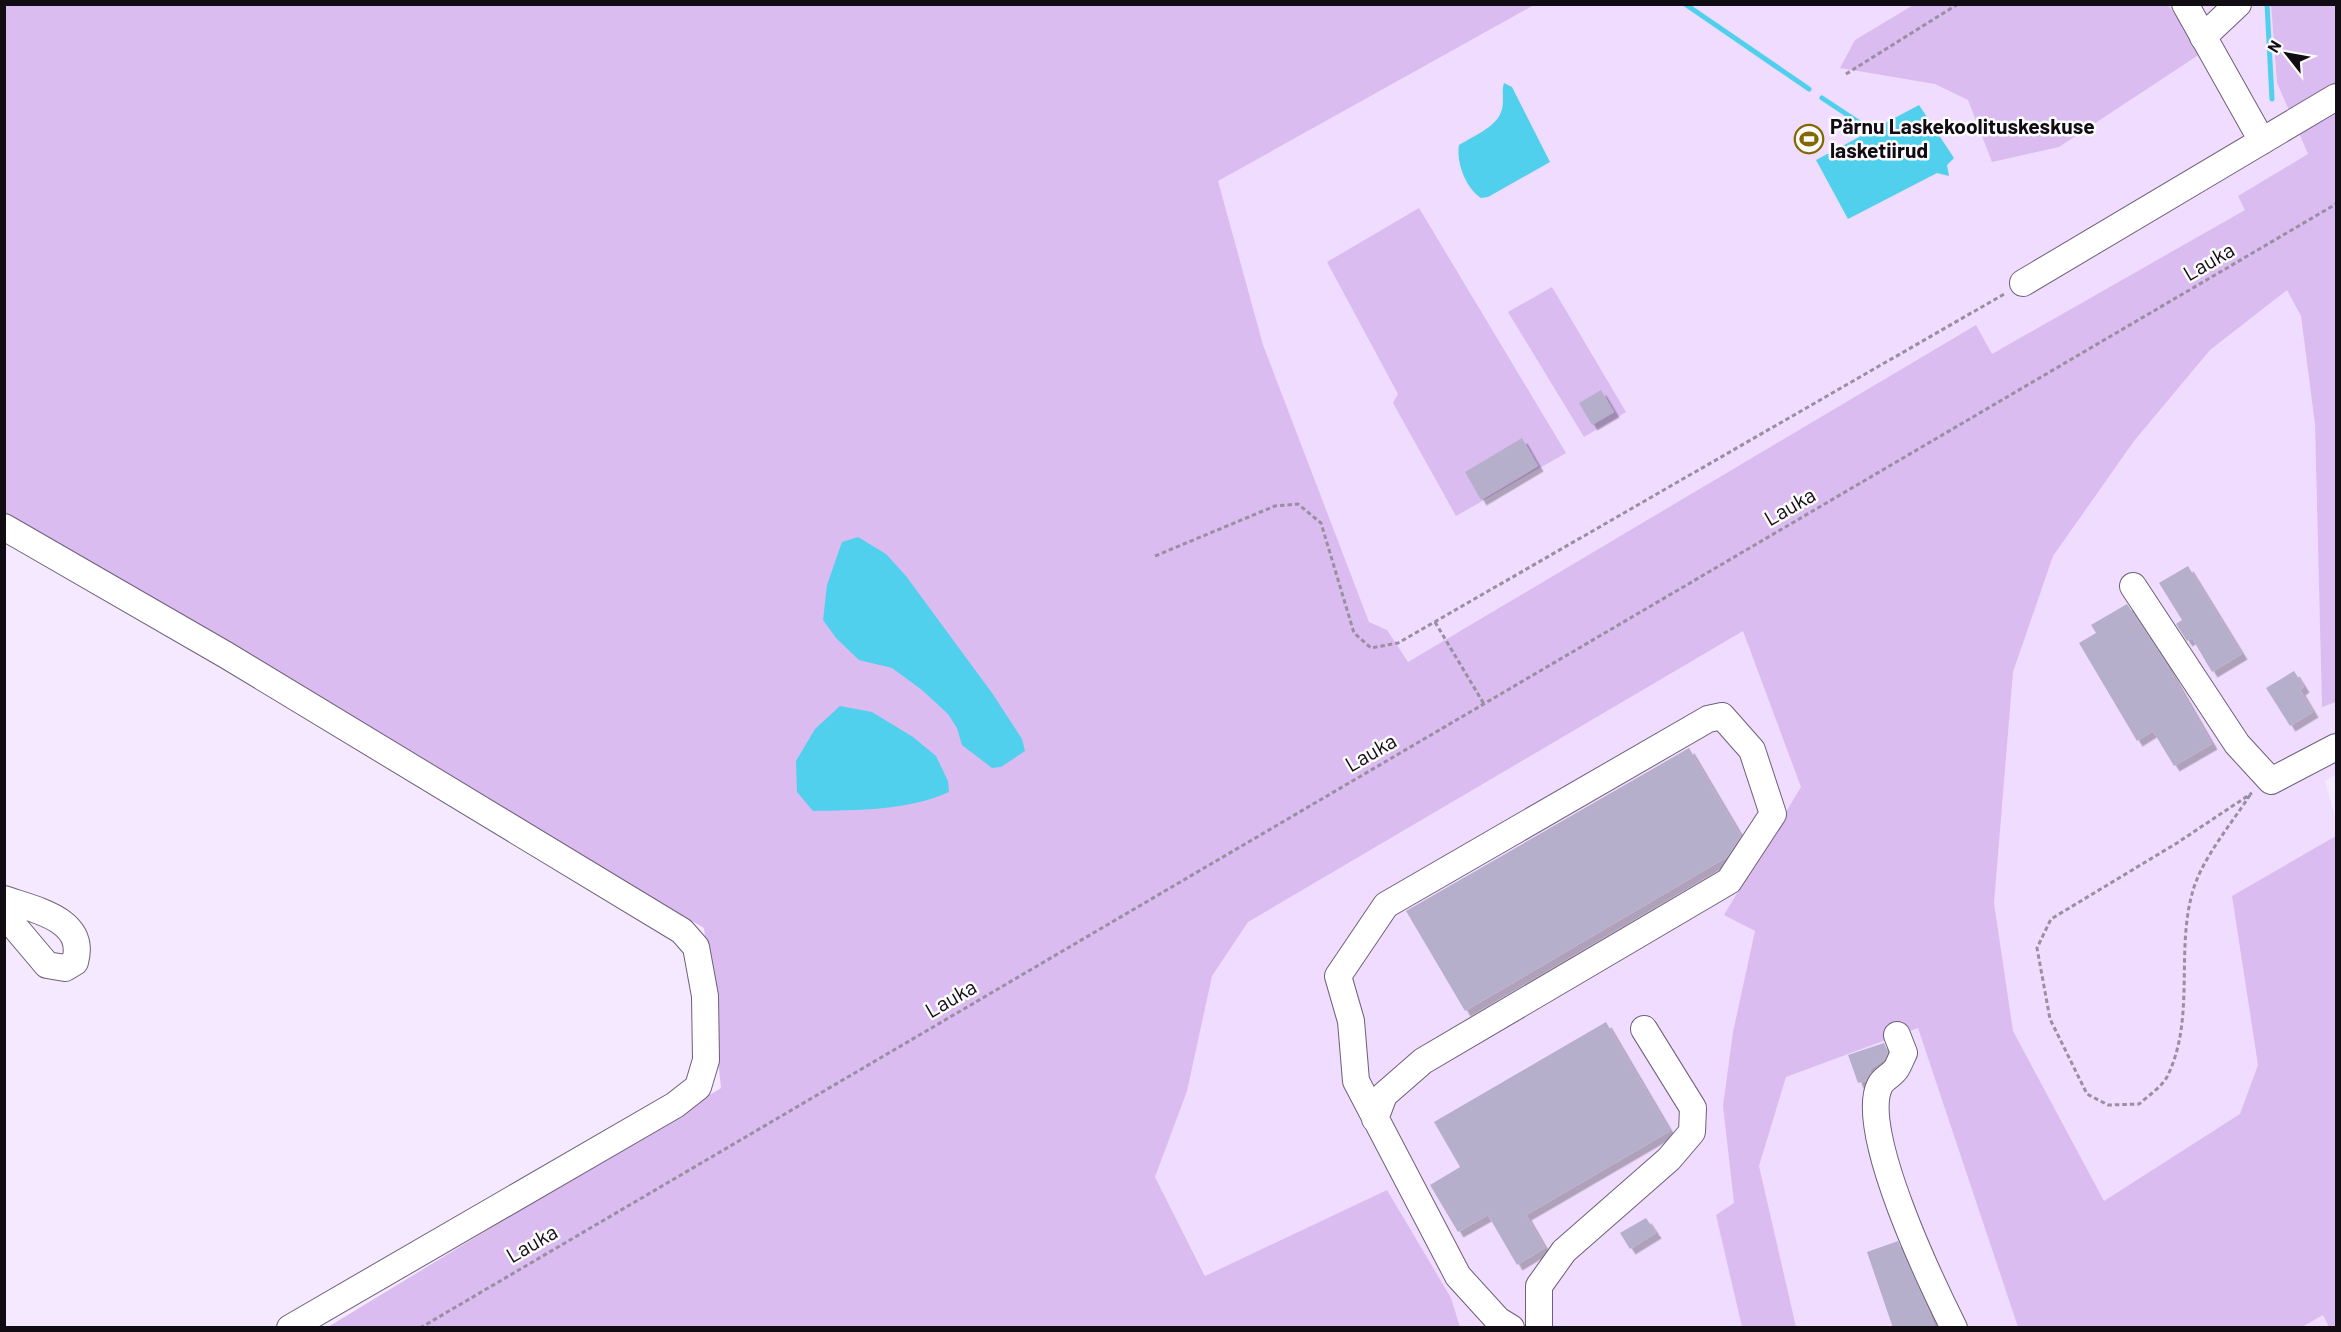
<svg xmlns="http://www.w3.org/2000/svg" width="2341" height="1332" font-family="Barlow,sans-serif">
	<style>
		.built { fill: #f0dcff }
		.green { fill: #dabcf1 }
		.water { fill: #50d0ec }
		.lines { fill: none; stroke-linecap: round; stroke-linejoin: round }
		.stream { stroke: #50d0ec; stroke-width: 5 }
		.building { fill: #b6afcb; filter: url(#shadow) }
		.minor-casing { stroke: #6e6078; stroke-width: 28 }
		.path { stroke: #998fa0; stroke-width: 3; stroke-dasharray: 4.5 3; stroke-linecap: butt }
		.minor { stroke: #fff; stroke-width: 26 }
		.labels { text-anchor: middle; stroke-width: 5; stroke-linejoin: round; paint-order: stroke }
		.poi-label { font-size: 21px; font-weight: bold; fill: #110b14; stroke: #fbfbfb; text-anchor: start }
		.street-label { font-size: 21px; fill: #110b14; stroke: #fbfbfb }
	</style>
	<defs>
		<filter id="shadow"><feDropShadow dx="5.5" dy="5.5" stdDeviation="0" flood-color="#0004"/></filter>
	</defs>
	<rect width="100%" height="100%" fill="#f5e9ff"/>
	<!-- built -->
	<path class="built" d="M1534,5H2271L2277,83L2308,154L2280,272L2301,316L2315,425L2322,706L2336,702V774L2325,781L2336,820V1327H1391L1387,1190L1206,1276L1138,1144L1170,87L1219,180Z"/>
	<!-- green -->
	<g class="green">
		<path d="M1915,4L2168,5L2203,52L2059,147L1992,162L1968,100L1935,84L1840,68L1855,40Z"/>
		<path d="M4,5H1534L1218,181L1263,345L1369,622L1387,630L1408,662L1976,325L1992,354L2245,210L2238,196L2308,154L2277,83L2271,5H2336V702L2322,707L2315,425L2301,316L2287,290L2210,350L2134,441L2053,556L2013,672L1994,903L2013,1031L2104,1201L2240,1114L2258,1065L2232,896L2336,836V1327H2329L2323,1315L2300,1328L2018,1327L1918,1028L1786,1077L1759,1166L1796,1327H1742L1716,1215L1734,1203L1723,1106L1733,1032L1755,931L1724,915L1801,787L1743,631L1248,922L1212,976L1187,1091L1155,1177L1205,1276L1387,1190L1451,1298L1460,1327H328L721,1088L704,928L5,518Z"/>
		<path d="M1419,208L1566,453L1456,516L1393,403L1398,394L1327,262Z"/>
		<path d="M1552,287L1626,412L1584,437L1508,312Z"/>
	</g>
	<!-- water -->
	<g class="water">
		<path d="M1504,83L1512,87L1550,162L1488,197L1481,198C1466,188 1456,163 1459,145C1472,137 1496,127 1501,112C1505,103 1501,92 1504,83Z"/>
		<path d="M1919,105L1954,158L1947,165L1949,176L1937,173L1848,219L1816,160Z"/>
		<path d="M858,537L886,554L906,576L992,693L1022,739L1025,751L1001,767L992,768L962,745L957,728L948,714L922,690L892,668L859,660L836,638L823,620L827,585L842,542Z"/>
		<path d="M840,706L872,712L913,737L936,756L948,781L949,792C907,811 858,810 813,811L797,792L796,761L815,729Z"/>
	</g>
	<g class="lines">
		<!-- stream -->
		<g class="stream">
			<path d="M1685,4L1809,89"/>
			<path d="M2267,4L2272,99"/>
			<path d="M1822,98L1872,131"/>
		</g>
	</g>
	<!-- building -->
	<g class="building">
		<path d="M1601,390L1614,412L1592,425L1579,403Z"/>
		<path d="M1522,438L1538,466L1481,500L1465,472Z"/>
		<path d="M2188,566L2242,654L2212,672L2192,638L2187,641L2176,624L2182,620L2159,583Z"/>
		<path d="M2127,604L2162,657L2212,744L2174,766L2153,731L2137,741L2079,643L2096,633L2091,625Z"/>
		<path d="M2294,671L2304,687L2300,690L2313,712L2290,726L2266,688Z"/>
		<path d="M1689,748L1741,836L1727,857L1465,1011L1406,911Z"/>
		<path d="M1606,1022L1670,1131L1526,1215L1545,1248L1517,1265L1488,1215L1458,1232L1430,1185L1460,1167L1434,1122Z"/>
		<path d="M1884,1043L1888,1052L1884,1060L1870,1069L1871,1072L1866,1081L1858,1083L1848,1055Z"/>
		<path d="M1646,1218L1656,1233L1630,1249L1620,1233Z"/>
		<path d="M1898,1241L1930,1314L1935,1328H1893L1867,1252Z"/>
	</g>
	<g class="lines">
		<!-- minor casing -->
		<g class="minor-casing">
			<g id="minor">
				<path d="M2185,4L2262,141"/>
				<path d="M2203,37L2238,4"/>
				<path d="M2023,283L2336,97"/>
				<path d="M4,527L226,655L682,931L696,947L705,996L706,1060L698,1087L675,1105L290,1328"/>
				<path d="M2133,586L2237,744L2271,781L2336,747"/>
				<path d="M4,899C35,910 87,919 75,962L65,968L47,965L4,914"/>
				<path d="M1897,1035L1904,1053C1901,1058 1899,1065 1896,1069C1892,1075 1883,1079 1880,1085C1857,1129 1932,1284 1954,1328"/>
				<path d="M1375,1119L1384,1095L1423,1061L1729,881L1773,814L1752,750L1722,716L1708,719L1386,905L1338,976L1351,1021L1356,1081L1458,1276L1498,1320L1511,1328"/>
				<path d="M1539,1328V1286L1564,1251L1669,1159L1692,1132L1693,1108L1644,1029"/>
			</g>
		</g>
		<!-- path -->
		<g class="path">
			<path d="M1846,74L1958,4"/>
			<path d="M1155,556L1275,506L1298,504L1321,523L1354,633L1371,648L1398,643L2006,293"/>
			<path d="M1435,622L1484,704"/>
			<path d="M2250,795C2232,823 2200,861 2192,894C2176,953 2195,1018 2168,1075C2163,1086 2148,1096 2139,1104L2108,1105L2087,1094L2050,1019L2037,948L2051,919L2177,843L2252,793"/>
			<path d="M420,1328L2336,204"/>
		</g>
		<!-- minor -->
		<use href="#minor" class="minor"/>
	</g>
	<!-- icons -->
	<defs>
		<g id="stadium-ring" transform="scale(1.5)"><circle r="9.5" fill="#fbfbfb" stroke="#836800" stroke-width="1.5"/><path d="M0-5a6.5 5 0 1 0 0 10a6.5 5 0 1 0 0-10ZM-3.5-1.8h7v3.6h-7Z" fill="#836800"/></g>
	</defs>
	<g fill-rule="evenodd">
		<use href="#stadium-ring" x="1809" y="139"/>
	</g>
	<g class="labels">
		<!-- poi labels -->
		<g class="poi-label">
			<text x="1830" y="134">Pärnu Laskekoolituskeskuse<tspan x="1830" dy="24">lasketiirud</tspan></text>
		</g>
		<!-- street labels -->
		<g class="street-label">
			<text transform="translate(2209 262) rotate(-30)" y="7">Lauka</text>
			<text transform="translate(1790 507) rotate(-30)" y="7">Lauka</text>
			<text transform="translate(1371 753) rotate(-30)" y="7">Lauka</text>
			<text transform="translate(951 999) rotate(-30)" y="7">Lauka</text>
			<text transform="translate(532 1244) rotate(-30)" y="7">Lauka</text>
		</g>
	</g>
	<!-- border -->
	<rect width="2341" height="1332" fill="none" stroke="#110b14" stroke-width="12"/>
	<!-- north arrow -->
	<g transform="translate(2287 54) rotate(301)" stroke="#fbfbfb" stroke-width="4.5" paint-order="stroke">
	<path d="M0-4.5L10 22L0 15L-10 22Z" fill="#110b14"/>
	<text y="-9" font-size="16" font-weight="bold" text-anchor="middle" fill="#110b14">N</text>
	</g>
</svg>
